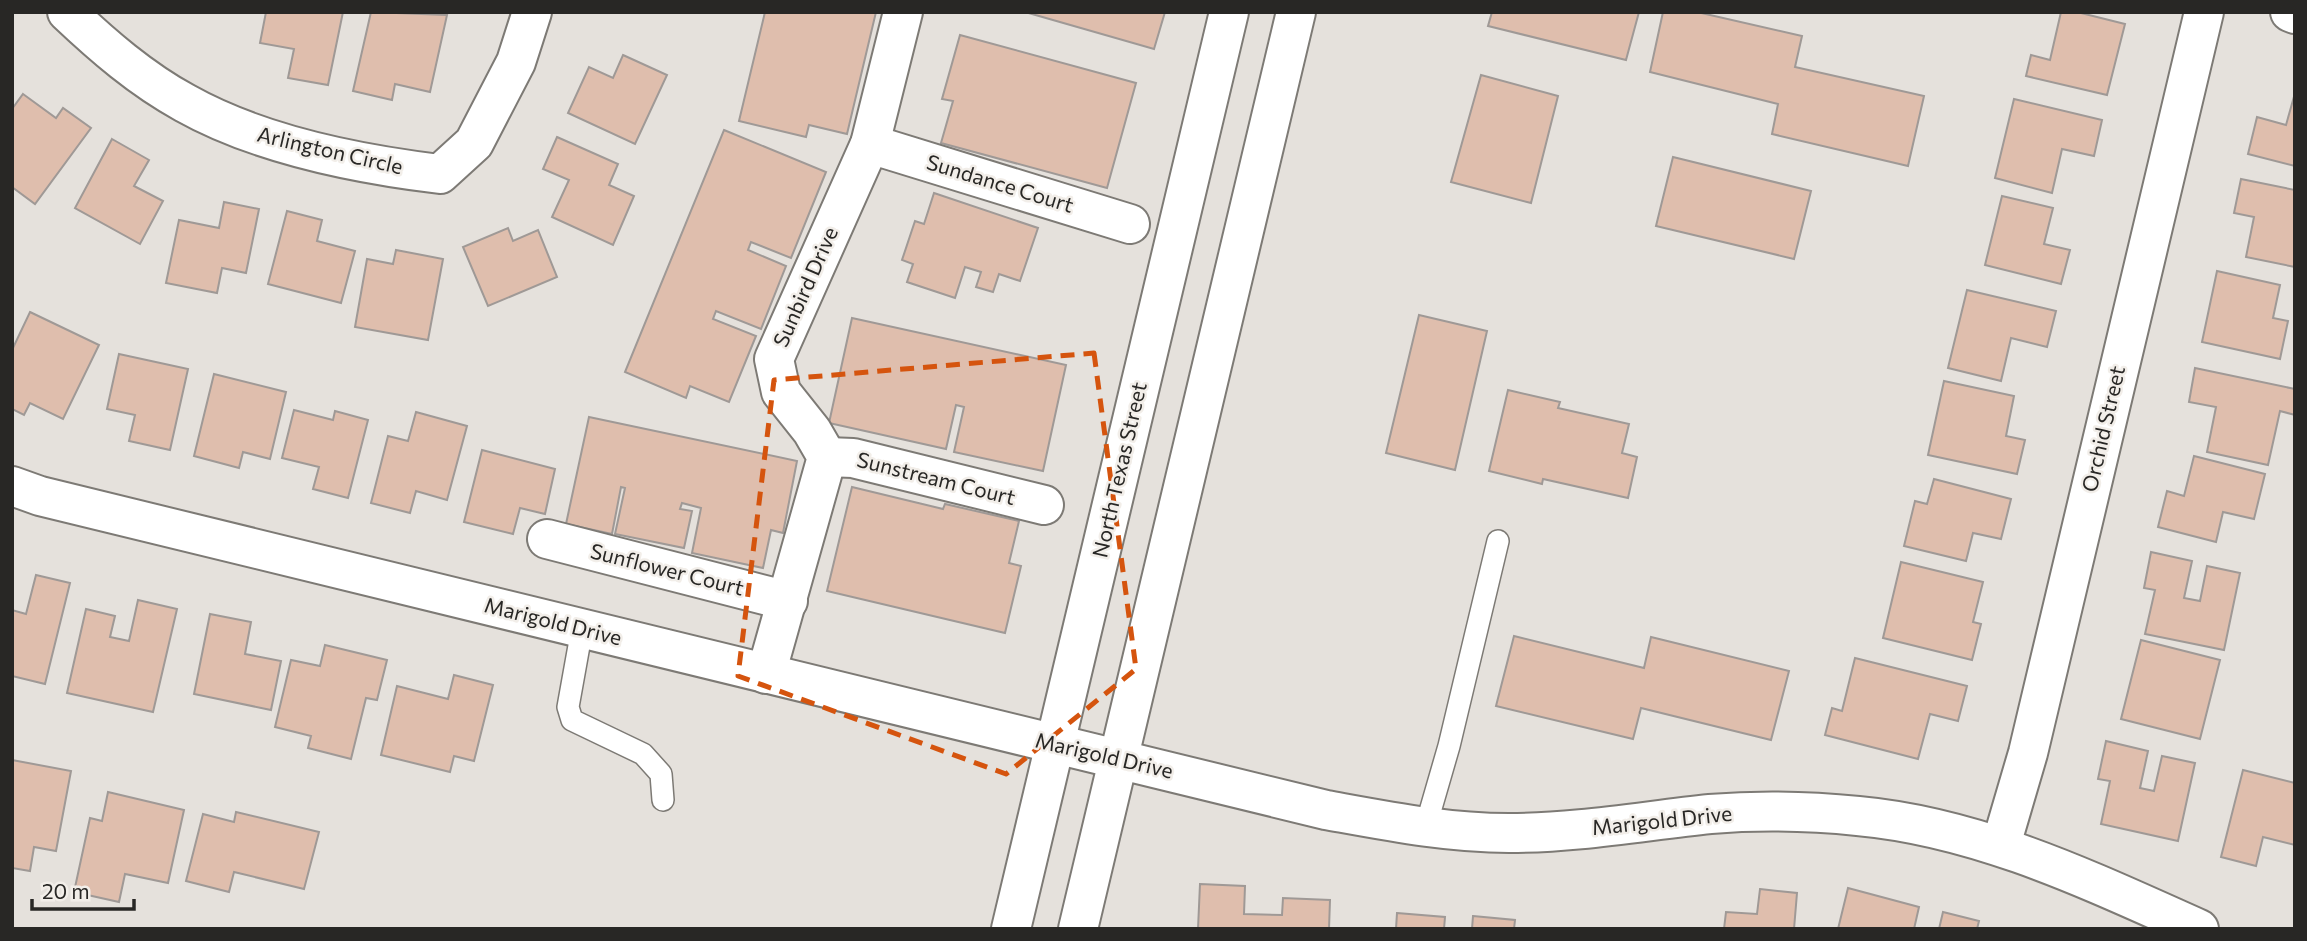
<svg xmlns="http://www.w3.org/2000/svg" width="2307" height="941" font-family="Commissioner,sans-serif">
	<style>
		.building { fill: #dfbead; stroke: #9f9996; stroke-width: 2 }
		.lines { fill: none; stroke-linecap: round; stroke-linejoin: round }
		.service-casing { stroke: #7d7a75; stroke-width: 24 }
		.minor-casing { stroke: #7d7a75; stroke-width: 42 }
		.secondary-casing { stroke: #7d7a75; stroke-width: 42 }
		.service { stroke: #fff; stroke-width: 21 }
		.minor { stroke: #fff; stroke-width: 38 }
		.secondary { stroke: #fff; stroke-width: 38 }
		.marked { fill: none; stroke: #d5540e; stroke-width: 5; stroke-dasharray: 14 9; stroke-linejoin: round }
		.labels { text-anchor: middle; stroke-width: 5; stroke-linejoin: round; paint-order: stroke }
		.street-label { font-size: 21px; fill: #282725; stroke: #f2eee9 }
	</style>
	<rect width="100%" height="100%" fill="#e5e1dc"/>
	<!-- building -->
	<g class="building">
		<path d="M266,12H343L328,85L288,78L294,49L260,43Z"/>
		<path d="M371,12L447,15L430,92L395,84L392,100L353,91Z"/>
		<path d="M765,12H876L847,134L809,125L806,137L739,121Z"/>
		<path d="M1025,12H1165L1154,49Z"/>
		<path d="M1492,12H1639L1626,60L1488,26Z"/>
		<path d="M1663,12H1697L1802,36L1795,67L1924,96L1908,166L1772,134L1778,104L1650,72Z"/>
		<path d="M2061,12H2077L2125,24L2107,95L2026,76L2031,55L2050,60Z"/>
		<path d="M960,35L1136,83L1107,188L941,143L953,101L942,99Z"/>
		<path d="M623,55L667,75L635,144L568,113L589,67L613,78Z"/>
		<path d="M1481,75L1558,96L1531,203L1451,182Z"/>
		<path d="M2295,93V166L2248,154L2257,117L2286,125Z"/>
		<path d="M23,94L56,118L63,108L91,128L35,204L12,187V109Z"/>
		<path d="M2014,99L2102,120L2094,156L2062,149L2052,193L1995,178Z"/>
		<path d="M724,130L826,172L791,258L751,242L748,250L786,266L761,329L716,311L713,319L756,336L729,402L690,386L686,398L625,372Z"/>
		<path d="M557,137L618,164L609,185L634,196L613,245L552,217L569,180L543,169Z"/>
		<path d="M112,139L149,160L134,186L163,201L140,244L75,208Z"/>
		<path d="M1673,157L1811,191L1794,259L1656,226Z"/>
		<path d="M2241,179L2295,190V267L2246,257L2254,217L2234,213Z"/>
		<path d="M934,193L1038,228L1020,281L999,274L993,292L976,287L981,272L965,267L955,298L907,282L913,264L902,260L915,221L924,224Z"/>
		<path d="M2002,196L2053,208L2044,244L2070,250L2061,284L1985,265Z"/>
		<path d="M224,202L259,209L246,273L222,268L217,293L166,283L179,220L219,228Z"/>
		<path d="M287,211L322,220L317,241L355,251L341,303L268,284Z"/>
		<path d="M508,228L513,241L538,230L557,277L488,306L463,247Z"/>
		<path d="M396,250L443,259L428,340L355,327L367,259L393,264Z"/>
		<path d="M2217,271L2280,285L2273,318L2288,321L2280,359L2202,342Z"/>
		<path d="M1967,290L2056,311L2047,347L2011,338L2001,381L1948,368Z"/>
		<path d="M30,312L99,345L63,419L30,403L24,415L12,409V350Z"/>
		<path d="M1419,315L1487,331L1455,470L1386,453Z"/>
		<path d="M852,318L1066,365L1043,471L954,452L964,407L956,405L946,449L829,423Z"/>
		<path d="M119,354L188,369L170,450L129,441L135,415L107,409Z"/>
		<path d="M2195,368L2295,389V415L2280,411L2268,465L2207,452L2216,407L2189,402Z"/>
		<path d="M214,374L286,392L270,459L243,452L239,468L194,456Z"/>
		<path d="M1944,381L2014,396L2006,436L2025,440L2017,474L1928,455Z"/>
		<path d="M1508,390L1560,402L1558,408L1629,424L1622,453L1637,457L1628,498L1543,479L1542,484L1489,471Z"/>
		<path d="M294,410L333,420L335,411L368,420L348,498L313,489L319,467L282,458Z"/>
		<path d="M416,412L467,426L447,500L416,491L410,513L371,503L388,436L408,441Z"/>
		<path d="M589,417L797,461L783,533L771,530L763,568L692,553L701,508L682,503L680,509L692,511L684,548L615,534L625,488L621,487L612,534L566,524Z"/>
		<path d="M482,450L555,469L545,514L520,508L513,534L464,522Z"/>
		<path d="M2194,456L2265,474L2254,519L2223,512L2216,542L2158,527L2167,491L2184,496Z"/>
		<path d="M1934,479L2011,499L2001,539L1973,533L1966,561L1904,546L1915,501L1927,504Z"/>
		<path d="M852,487L943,509L945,504L1019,521L1009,563L1021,566L1005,633L827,591Z"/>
		<path d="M2151,552L2192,561L2184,598L2200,601L2207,566L2240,573L2224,650L2145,634L2155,590L2144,588Z"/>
		<path d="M1901,562L1983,582L1973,622L1981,624L1972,660L1883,638Z"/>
		<path d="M36,575L70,583L45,684L12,676V610L26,614Z"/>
		<path d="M138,600L177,609L153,712L67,693L86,609L115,616L110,637L129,641Z"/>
		<path d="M210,614L251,622L245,654L281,661L271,710L194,694Z"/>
		<path d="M1514,636L1644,668L1651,637L1789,671L1771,740L1641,708L1633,739L1496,706Z"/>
		<path d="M2141,640L2220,660L2200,739L2121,719Z"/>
		<path d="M325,645L387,660L377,700L366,698L351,759L308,748L311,736L275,727L291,660L320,666Z"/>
		<path d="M1855,658L1967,686L1958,721L1930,714L1918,759L1825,735L1832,708L1842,711Z"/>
		<path d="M454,675L493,685L474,761L454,756L450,772L381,755L397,686L448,699Z"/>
		<path d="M2106,741L2148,751L2140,788L2154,791L2162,756L2195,763L2178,841L2101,824L2110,781L2098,779Z"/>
		<path d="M12,760L71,771L56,851L34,847L30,871L12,868Z"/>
		<path d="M2243,770L2295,783V845L2263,837L2256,866L2221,857Z"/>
		<path d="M108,792L184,810L168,883L125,874L119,902L74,892L90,818L102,821Z"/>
		<path d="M236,812L319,832L304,889L234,872L229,892L186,881L203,814L234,822Z"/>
		<path d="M1200,884L1245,886L1244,914L1282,915L1283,898L1330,900L1329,929H1198Z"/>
		<path d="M1848,888L1919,907L1914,929H1838Z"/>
		<path d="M1760,889L1797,893L1794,929H1724L1726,912L1757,914Z"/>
		<path d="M1943,912L1979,921L1977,929H1939Z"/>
		<path d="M1397,913L1445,917L1444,929H1396Z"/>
		<path d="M1473,916L1515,920L1514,929H1472Z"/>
	</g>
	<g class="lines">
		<!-- service casing -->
		<g class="service-casing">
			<g id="service">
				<path d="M582,629L568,707L572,720L643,754L661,774L663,800"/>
				<path d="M1425,829L1449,746L1498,541"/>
			</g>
		</g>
		<!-- minor casing -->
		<g class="minor-casing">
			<g id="minor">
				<path d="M67,12C103,46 141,79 185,103C258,144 357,164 440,174L474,143L516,62L532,12"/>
				<path d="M2290,12L2295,14"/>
				<path d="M870,144L1130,224"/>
				<path d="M827,457L853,458L1044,505"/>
				<path d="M12,486L40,496L1326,810C1387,821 1447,833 1509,833C1577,833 1643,821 1710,814C1758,810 1810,811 1858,816C1979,827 2089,880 2199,929"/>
				<path d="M547,539L788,601"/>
				<path d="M766,674L827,457L812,431L781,392L774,359L870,144L903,12"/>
				<path d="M2001,845L2028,753L2204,12"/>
			</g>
		</g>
		<!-- secondary casing -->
		<g class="secondary-casing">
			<g id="secondary">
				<path d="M1011,929L1229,12"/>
				<path d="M1078,929L1296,12"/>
			</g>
		</g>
		<!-- service -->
		<use href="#service" class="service"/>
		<!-- minor -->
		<use href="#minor" class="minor"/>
		<!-- secondary -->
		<use href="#secondary" class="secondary"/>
	</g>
	<!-- marked area -->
	<path class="marked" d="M1094,353L1136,669L1006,774L738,676L774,380Z"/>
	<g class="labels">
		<!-- street labels -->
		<g class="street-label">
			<text transform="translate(330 151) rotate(13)" y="7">Arlington Circle</text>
			<text transform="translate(1000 184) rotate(17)" y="7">Sundance Court</text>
			<text transform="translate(806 287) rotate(-66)" y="7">Sunbird Drive</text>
			<text transform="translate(2104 429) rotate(-77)" y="7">Orchid Street</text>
			<text transform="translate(1120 470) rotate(-77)" y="7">North Texas Street</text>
			<text transform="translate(936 479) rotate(14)" y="7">Sunstream Court</text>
			<text transform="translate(667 570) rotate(14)" y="7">Sunflower Court</text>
			<text transform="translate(553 622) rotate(14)" y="7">Marigold Drive</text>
			<text transform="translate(1104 756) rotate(13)" y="7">Marigold Drive</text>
			<text transform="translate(1662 821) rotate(-6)" y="7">Marigold Drive</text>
		</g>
	</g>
	<!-- border -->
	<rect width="2307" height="941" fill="none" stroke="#282725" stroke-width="28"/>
	<!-- scale -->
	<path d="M32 899v10h102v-10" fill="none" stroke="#282725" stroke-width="3.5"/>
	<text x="42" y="899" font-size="21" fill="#282725" stroke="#f2eee9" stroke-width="5" paint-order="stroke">20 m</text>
</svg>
